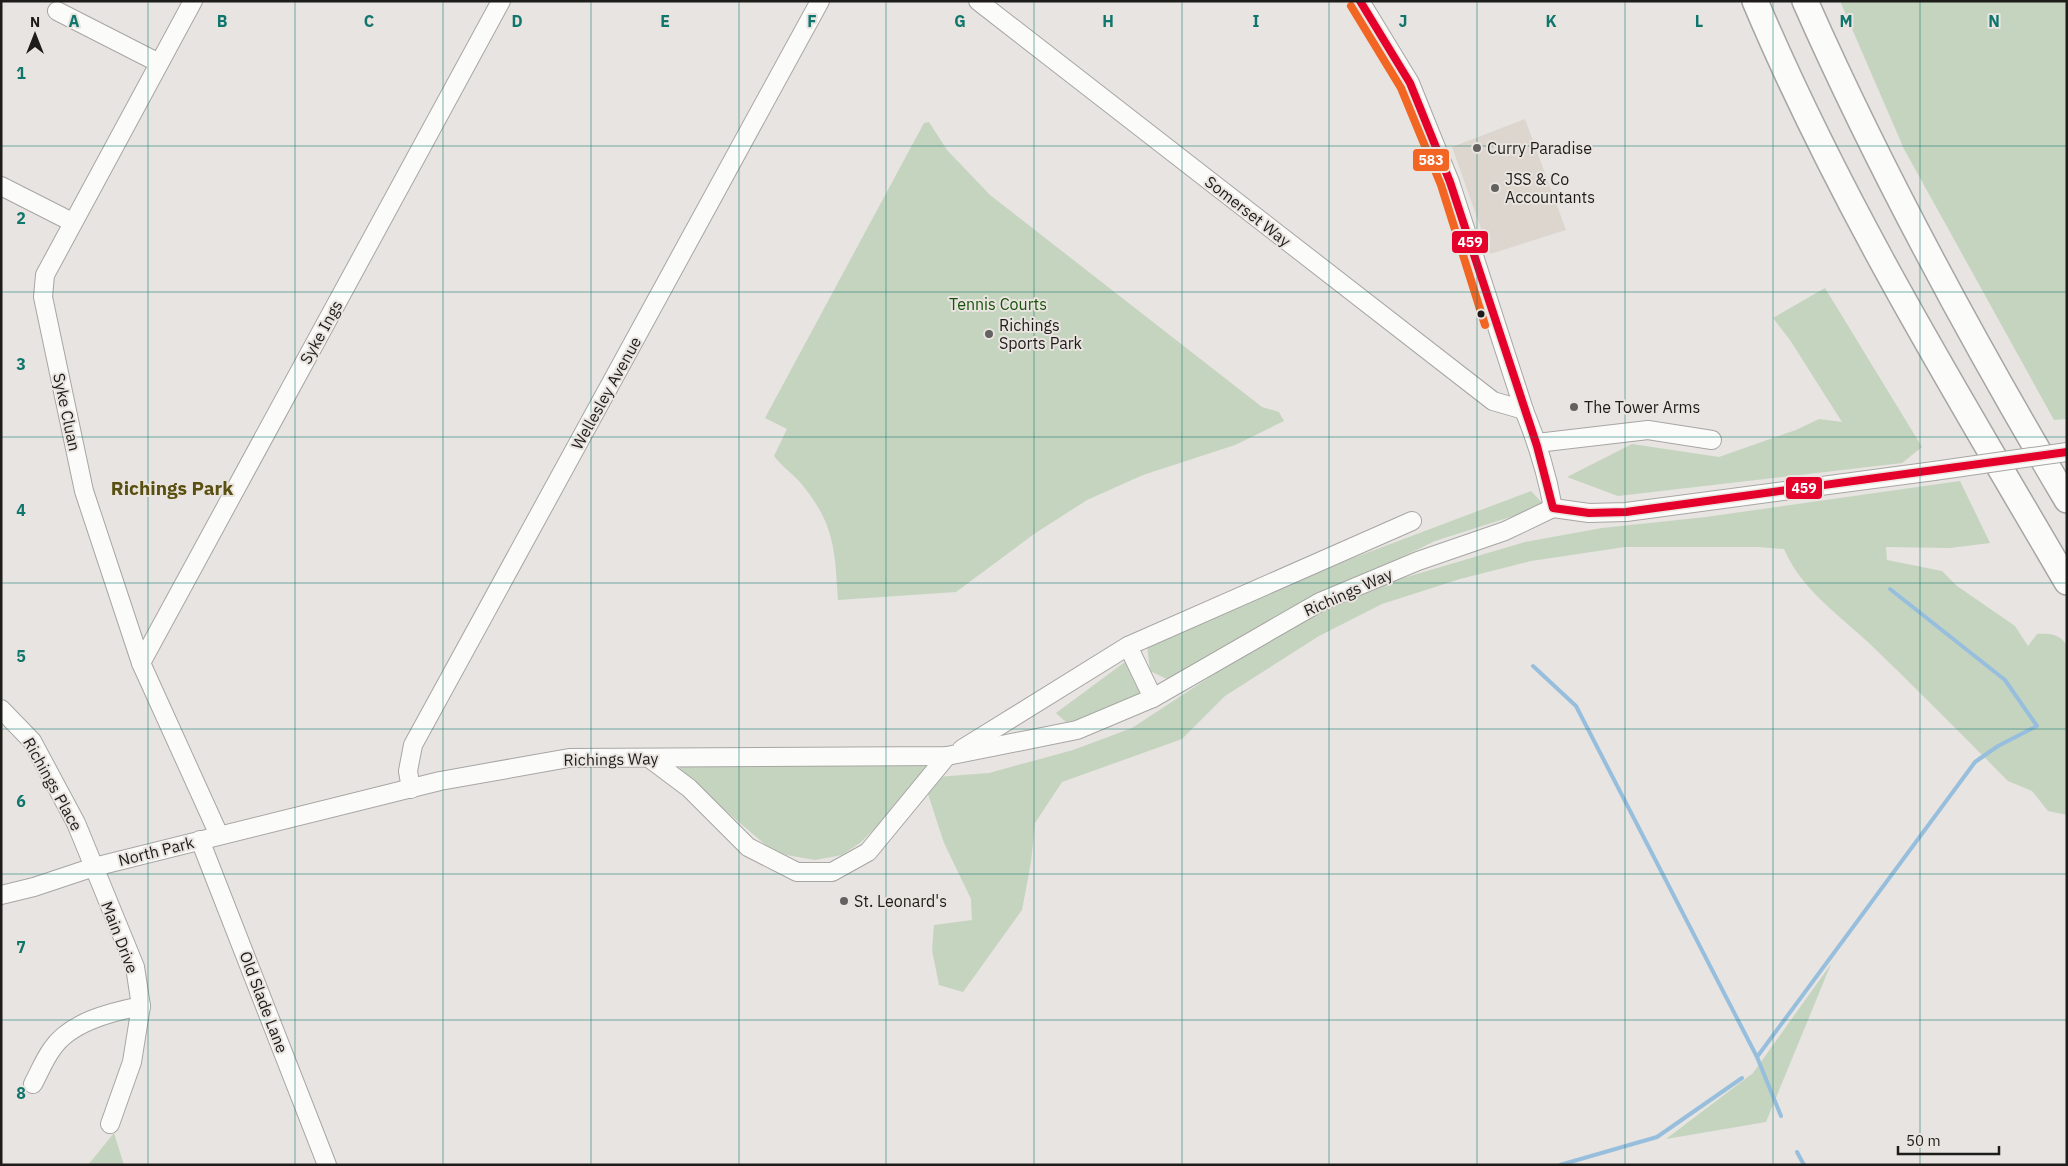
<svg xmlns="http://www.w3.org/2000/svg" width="2068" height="1166" font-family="'IBM Plex Sans',sans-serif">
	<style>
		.built { fill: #ddd6cf }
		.green { fill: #c5d4bf }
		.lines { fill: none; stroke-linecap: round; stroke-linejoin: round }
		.stream { stroke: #97bfdd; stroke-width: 4 }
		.minor-casing { stroke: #a8a6a4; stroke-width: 20 }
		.highway-casing { stroke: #a8a6a4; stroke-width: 28 }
		.minor { stroke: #fbfbfa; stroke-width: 18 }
		.highway { stroke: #fbfbfa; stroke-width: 25 }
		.minor-bridge-casing { stroke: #a8a6a4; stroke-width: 20; stroke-linecap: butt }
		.minor-bridge { stroke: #fbfbfa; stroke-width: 18 }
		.bus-1-casing { stroke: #e9e4df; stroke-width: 11 }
		.bus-2-casing { stroke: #e9e4df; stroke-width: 11 }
		.bus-1 { stroke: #e4002b; stroke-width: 8 }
		.bus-2 { stroke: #f26522; stroke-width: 8 }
		.grid { fill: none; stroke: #0f766e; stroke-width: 1; stroke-opacity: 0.55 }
		.poi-dot { fill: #646260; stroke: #e9e4df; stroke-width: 2 }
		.bus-dot { fill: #1e1c1a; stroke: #e9e4df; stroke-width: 2 }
		.labels { text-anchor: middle; stroke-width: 4; stroke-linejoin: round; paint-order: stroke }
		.poi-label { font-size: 16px; fill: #1e1c1a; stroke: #e9e4df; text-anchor: start }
		.street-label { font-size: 16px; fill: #1e1c1a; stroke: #e9e4df }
		.park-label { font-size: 16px; fill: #17530b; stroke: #e9e4df }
		.quarter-label { font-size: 19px; font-weight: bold; fill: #584f10; stroke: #e9e4df }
		.grid-label { font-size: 16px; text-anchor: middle; font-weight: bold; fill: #0f766e; stroke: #e9e4df; stroke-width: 4; stroke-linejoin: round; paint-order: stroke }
		.line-badge { stroke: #e9e4df; stroke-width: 2 }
		.badge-label { font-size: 14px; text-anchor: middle; font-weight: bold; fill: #fff }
	</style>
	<rect width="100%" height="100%" fill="#e7e4e1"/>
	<!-- built -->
	<path class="built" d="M1525,119L1566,230L1490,254L1452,147Z"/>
	<!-- green -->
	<g class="green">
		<path d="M1840,1H2067V419L2054,420L1904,149Z"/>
		<path d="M929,122L947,150L990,195L1262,407L1279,412L1284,421L1235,445L1143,475L1087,500L1034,534L956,592L838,600C835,552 835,526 804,487C795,475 783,468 774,456L787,429L765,418L924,123Z"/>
		<path d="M1825,288L1922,447L1902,463L1618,496L1567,477L1632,444L1719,457L1796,430L1819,419L1842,422L1790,340L1773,318Z"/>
		<path d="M1960,481L1990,543L1950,548L1886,547L1887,560L1942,571L1957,586L2015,626L2028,646L2037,634C2049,633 2061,634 2067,646V815L2048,811L2032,791L2008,781C1962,735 1917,689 1870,644C1839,615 1801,589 1784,549L1758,547H1625L1531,561L1460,579L1382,604L1319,636L1225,696L1182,739L1062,782L1035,823L1031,862L1022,910L963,992L939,985L932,950L934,925L972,920L971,899L944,843L927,791L936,777L989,773L1073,750L1132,728L1245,654L1327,607L1373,587L1525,542L1602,528L1706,517Z"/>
		<path d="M1531,491L1545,506L1435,541L1320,597L1169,680L1150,671L1147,645L1348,560Z"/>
		<path d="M1129,659L1146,692L1069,725L1056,713Z"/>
		<path d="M688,765L929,766L934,770L860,843L842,855L815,860L775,853L679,771L681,766Z"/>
		<path d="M1831,964L1766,1122L1666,1139L1753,1073Z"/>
		<path d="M114,1133L124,1165H88Z"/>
	</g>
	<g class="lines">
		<!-- stream -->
		<g class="stream">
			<path d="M1533,666L1576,706L1757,1057L1781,1116"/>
			<path d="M1757,1057L1975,762L1998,746L2037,726L2005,680L1890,589"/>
			<path d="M1797,1152L1804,1165"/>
			<path d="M1560,1165L1657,1137L1742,1078"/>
		</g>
		<!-- minor casing -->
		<g class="minor-casing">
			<g id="minor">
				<path d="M193,1L45,275L43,297L84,491L141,663L219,835"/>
				<path d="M978,1L1493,401L1524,410"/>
				<path d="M1360,1L1410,83L1450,182L1524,410C1537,442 1547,474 1553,508"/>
				<path d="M57,11L159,63"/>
				<path d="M1,186L72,222"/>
				<path d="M1537,443L1648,430L1712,440"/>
				<path d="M1553,508L1589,513L1626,512L1934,471"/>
				<path d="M1128,646L1153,698"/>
				<path d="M141,663L501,1"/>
				<path d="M1,709L32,741L76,823L135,967L141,1006L132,1062L110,1124"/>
				<path d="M962,749L1128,646L1412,521"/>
				<path d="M649,758L689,788L748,847L797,872H832L868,852L947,756"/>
				<path d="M411,789L408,771L413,745L820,1"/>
				<path d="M200,840L327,1165"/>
				<path d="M1,895L34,887L94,867L440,781L569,758L947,756L1077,730L1153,698L1320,602L1418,561L1505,531L1553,508"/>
				<path d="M33,1084C39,1073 44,1060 52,1049C70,1022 111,1012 141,1006"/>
			</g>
		</g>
		<!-- highway casing -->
		<g class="highway-casing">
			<g id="highway">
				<path d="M1755,1C1841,205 1956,392 2067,582"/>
				<path d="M1805,1C1881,173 1971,338 2067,500"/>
			</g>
		</g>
		<!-- minor -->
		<use href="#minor" class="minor"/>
		<!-- highway -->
		<use href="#highway" class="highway"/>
		<!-- minor-bridge casing -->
		<g class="minor-bridge-casing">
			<path id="minor-bridge" d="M1934,471L2067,452"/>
		</g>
		<!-- minor-bridge -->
		<use href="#minor-bridge" class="minor-bridge"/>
		<!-- bus-1 casing -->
		<g class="bus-1-casing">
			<path id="bus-1" d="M1360,1L1410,83L1450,182L1537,446L1553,508L1589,513L1626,512L2067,452"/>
		</g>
		<!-- bus-2 casing -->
		<g class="bus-2-casing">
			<path id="bus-2" d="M1351,6L1401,88L1441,185L1485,325"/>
		</g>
		<!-- bus-1 -->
		<use href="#bus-1" class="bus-1"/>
		<!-- bus-2 -->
		<use href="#bus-2" class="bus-2"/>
	</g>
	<!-- grid -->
	<path class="grid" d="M148,1V1165M295,1V1165M443,1V1165M591,1V1165M739,1V1165M886,1V1165M1034,1V1165M1182,1V1165M1329,1V1165M1477,1V1165M1625,1V1165M1773,1V1165M1920,1V1165M1,146H2067M1,292H2067M1,437H2067M1,583H2067M1,729H2067M1,874H2067M1,1020H2067"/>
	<!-- markers -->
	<g class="poi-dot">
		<circle cx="1477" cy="148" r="5"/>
		<circle cx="1495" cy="188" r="5"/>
		<circle cx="989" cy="334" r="5"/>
		<circle cx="1574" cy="407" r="5"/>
		<circle cx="844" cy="901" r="5"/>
	</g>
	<circle class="bus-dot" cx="1481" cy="314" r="4.5"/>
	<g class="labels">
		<!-- poi labels -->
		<g class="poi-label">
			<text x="1487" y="154">Curry Paradise</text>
			<text x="1505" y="185">JSS &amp; Co<tspan x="1505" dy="18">Accountants</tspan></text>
			<text x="999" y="331">Richings<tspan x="999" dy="18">Sports Park</tspan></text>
			<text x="1584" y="413">The Tower Arms</text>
			<text x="854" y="907">St. Leonard's</text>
		</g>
		<!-- street labels -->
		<g class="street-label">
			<text transform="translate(1248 211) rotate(38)" y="6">Somerset Way</text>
			<text transform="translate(321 332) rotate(-61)" y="6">Syke Ings</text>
			<text transform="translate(606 393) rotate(-61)" y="6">Wellesley Avenue</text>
			<text transform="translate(67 412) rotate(78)" y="6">Syke Cluan</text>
			<text transform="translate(1348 592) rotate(-24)" y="6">Richings Way</text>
			<text transform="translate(611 759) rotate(-1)" y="6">Richings Way</text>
			<text transform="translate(53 784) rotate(61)" y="6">Richings Place</text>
			<text transform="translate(156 851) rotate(-14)" y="6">North Park</text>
			<text transform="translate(120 937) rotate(69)" y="6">Main Drive</text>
			<text transform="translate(264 1002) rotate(69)" y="6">Old Slade Lane</text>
		</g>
		<!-- park labels -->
		<g class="park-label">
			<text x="998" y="310">Tennis Courts</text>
		</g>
		<!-- quarter labels -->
		<g class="quarter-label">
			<text x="172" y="495">Richings Park</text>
		</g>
	</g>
	<g class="grid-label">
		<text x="74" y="27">A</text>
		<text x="222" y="27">B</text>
		<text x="369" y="27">C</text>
		<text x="517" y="27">D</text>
		<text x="665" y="27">E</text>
		<text x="812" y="27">F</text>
		<text x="960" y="27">G</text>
		<text x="1108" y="27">H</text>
		<text x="1256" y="27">I</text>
		<text x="1403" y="27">J</text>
		<text x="1551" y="27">K</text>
		<text x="1699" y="27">L</text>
		<text x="1846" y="27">M</text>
		<text x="1994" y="27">N</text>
		<text x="21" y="79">1</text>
		<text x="21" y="224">2</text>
		<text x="21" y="370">3</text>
		<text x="21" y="516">4</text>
		<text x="21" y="662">5</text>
		<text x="21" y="807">6</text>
		<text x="21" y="953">7</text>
		<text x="21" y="1099">8</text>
	</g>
	<g class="line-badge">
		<rect x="1412" y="148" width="38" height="24" rx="5" fill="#f26522"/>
		<rect x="1451" y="230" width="38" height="24" rx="5" fill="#e4002b"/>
		<rect x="1785" y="476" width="38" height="24" rx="5" fill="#e4002b"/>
	</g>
	<g class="badge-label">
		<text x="1431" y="165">583</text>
		<text x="1470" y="247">459</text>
		<text x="1804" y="493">459</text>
	</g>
	<!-- border -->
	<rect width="2068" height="1166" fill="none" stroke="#1e1c1a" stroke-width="5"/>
	<!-- north arrow -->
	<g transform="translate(35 35)" stroke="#e9e4df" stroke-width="4" paint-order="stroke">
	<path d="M0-4L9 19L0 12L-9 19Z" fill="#1e1c1a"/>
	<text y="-8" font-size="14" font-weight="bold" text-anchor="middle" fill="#1e1c1a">N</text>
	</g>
	<!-- scale -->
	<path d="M1898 1146v8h101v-8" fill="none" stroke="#1e1c1a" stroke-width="2.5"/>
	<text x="1906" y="1146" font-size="15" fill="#1e1c1a" stroke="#e9e4df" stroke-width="4" paint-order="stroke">50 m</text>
</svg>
